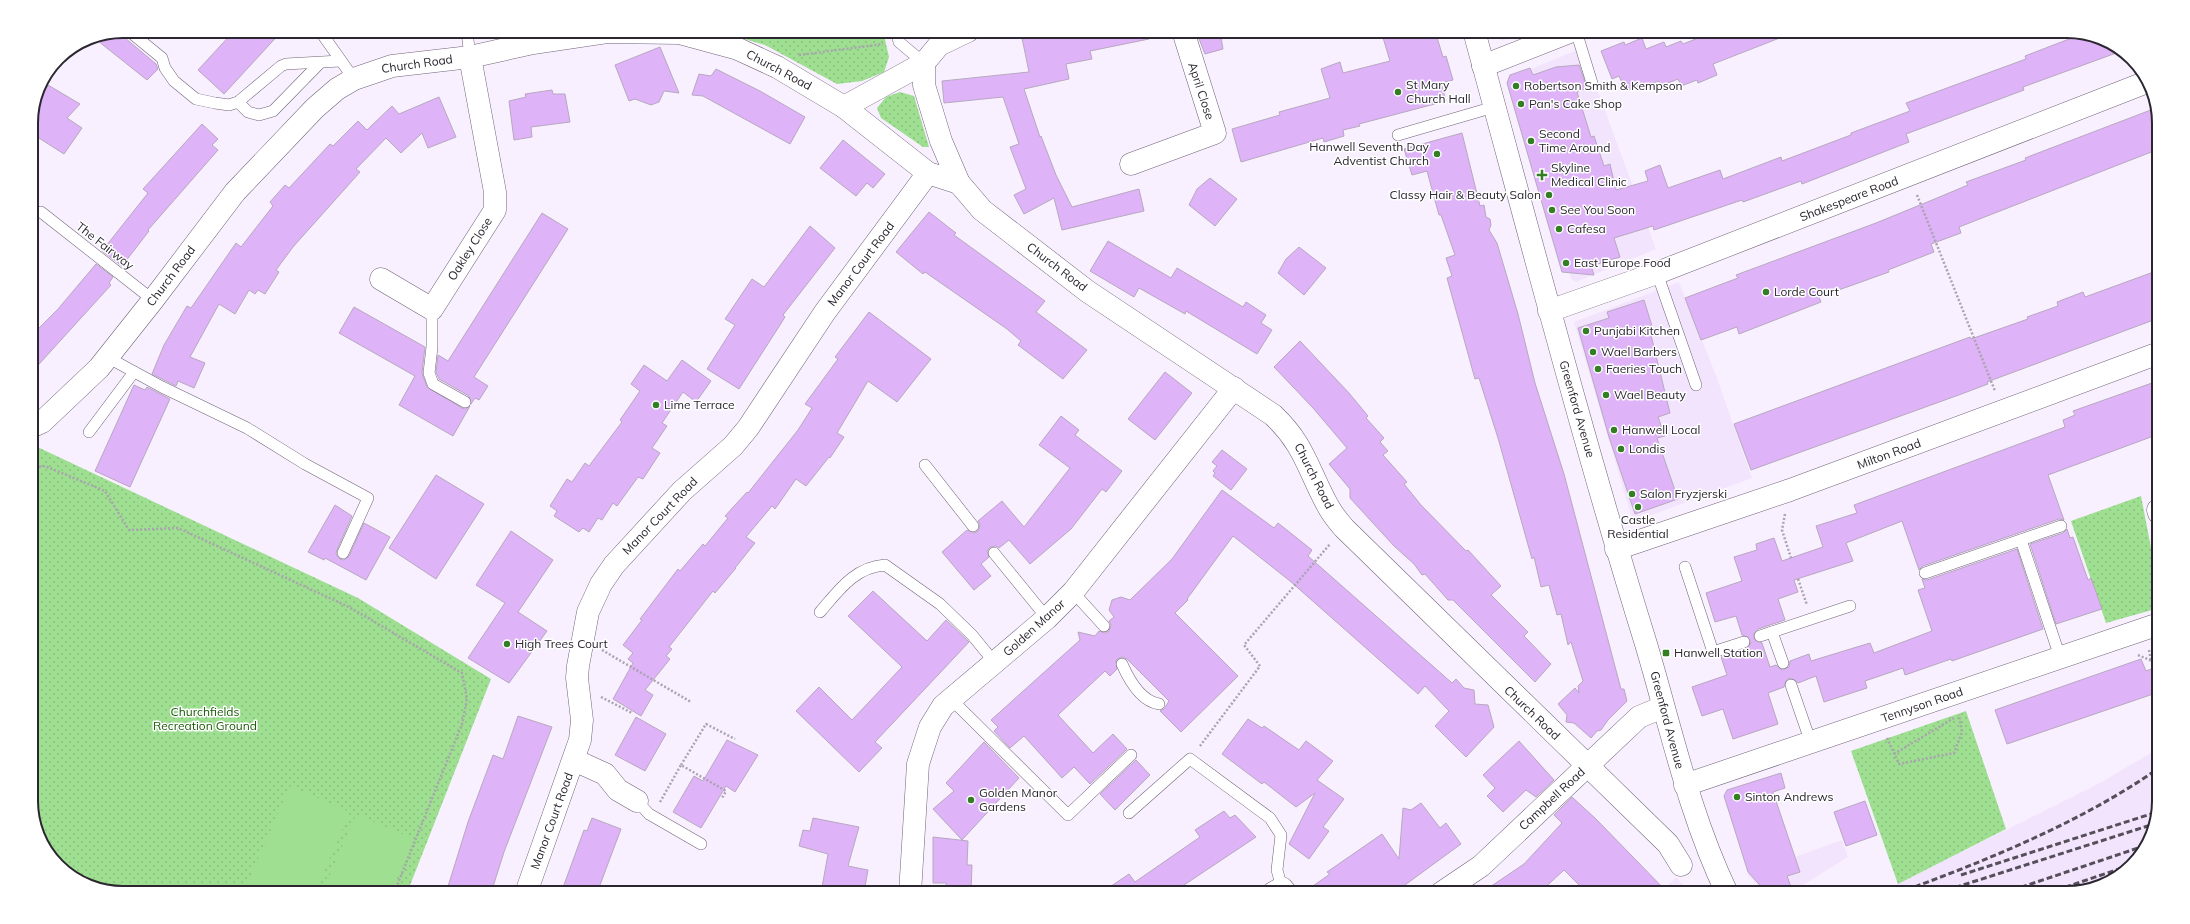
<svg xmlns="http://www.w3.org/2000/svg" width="2190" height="924" font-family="Mulish,sans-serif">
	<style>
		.built { fill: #f3e4fd }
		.grass { fill: url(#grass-dots) }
		.garden { fill: #9edf91 }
		.building { fill: #deb3f8; stroke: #b7a8bf }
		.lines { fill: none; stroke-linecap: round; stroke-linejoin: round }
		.service-casing { stroke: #706378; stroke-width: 12 }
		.minor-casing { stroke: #706378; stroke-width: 23 }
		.tertiary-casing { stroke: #706378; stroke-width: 23 }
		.path { stroke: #aaa3b0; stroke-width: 2.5; stroke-dasharray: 2 2; stroke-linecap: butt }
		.service { stroke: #fff; stroke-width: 11 }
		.minor { stroke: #fff; stroke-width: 22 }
		.tertiary { stroke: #fff; stroke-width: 22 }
		.rail { stroke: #554f5a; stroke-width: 3; stroke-dasharray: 6 3; stroke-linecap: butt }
		.poi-dot { fill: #337d23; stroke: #fff; stroke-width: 1.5 }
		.labels { text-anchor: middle; stroke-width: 3; stroke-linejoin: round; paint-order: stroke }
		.street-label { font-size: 12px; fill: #2b262f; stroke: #fff }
		.poi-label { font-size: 12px; fill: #2b262f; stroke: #fff; text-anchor: start }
		.park-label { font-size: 12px; fill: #1a5b08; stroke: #fff }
		.rim { fill: none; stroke: #2b262f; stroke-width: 2 }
	</style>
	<defs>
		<pattern id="grass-dots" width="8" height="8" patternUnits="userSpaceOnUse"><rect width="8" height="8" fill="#9edf91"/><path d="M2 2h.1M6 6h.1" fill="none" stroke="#88bf7d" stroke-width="1.8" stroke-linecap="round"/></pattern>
	</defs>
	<rect width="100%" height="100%" fill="#f9f0ff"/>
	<!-- built -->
	<g class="built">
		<path d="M1495,31H1524L1502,41Z"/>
		<path d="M1582,48L1656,249L1576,282L1571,279L1514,81L1516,75Z"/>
		<path d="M1679,282L1717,378L1752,478L1633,522L1574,322Z"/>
		<path d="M2159,748V801L2152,836L2118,877L2067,893H1865L1898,884L2100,783Z"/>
		<path d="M1842,840L1848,857L1790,893H1765L1747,874Z"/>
		<path d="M1676,877L1691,893H1660Z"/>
	</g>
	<!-- grass -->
	<g class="grass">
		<path d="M717,31H883L889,57L884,72L862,81L837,84L765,45Z"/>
		<path d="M900,92L914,96L929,147H923L881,118L877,108L886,97Z"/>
		<path d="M31,444L358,598L491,679L407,893H123L88,886L50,857L31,807Z"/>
		<path d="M2141,496L2159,589V602L2152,610L2106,623L2071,521Z"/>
		<path d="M1966,711L2006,829L1898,884L1851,751Z"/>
	</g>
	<!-- garden -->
	<g class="garden">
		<path d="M290,786L350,812L315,893H257L245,888Z"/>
		<path d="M356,814L414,839L391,893H322Z"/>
	</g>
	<!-- building -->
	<g class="building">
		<path d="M234,31H282L224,94L198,70Z"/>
		<path d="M1055,31H1148L1149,39L1090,51L1092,59L1066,64L1069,79L1024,89L1040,137L1041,136L1056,175L1072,207L1139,189L1144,211L1062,230L1054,198L1024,214L1014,195L1026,189L1010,147L1019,144L1003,97L944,103L942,81L1029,72L1022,38Z"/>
		<path d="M1196,31H1220L1223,49L1205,54Z"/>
		<path d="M1381,31H1435L1443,57L1446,56L1453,80L1441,83L1446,101L1359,124L1360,126L1343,130L1344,136L1324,142L1323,138L1241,162L1232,129L1280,115L1279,112L1330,98L1321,69L1340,62L1343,73L1390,61Z"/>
		<path d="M1716,31L1795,32L1713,64L1717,75L1698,83L1697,80L1681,86L1678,79L1661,86L1659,81L1642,88L1641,85L1626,91L1619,76L1612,79L1601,51L1624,42L1625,45L1642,38L1646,49L1664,42L1666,47L1681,41L1683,44Z"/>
		<path d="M118,32L156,64L158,69L147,80L93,37Z"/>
		<path d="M2082,34L2102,38L2119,52L2023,87L2024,90L1906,134L1909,142L1802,184L1801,181L1743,202L1742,200L1654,230L1653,226L1614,238L1620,257L1591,266L1594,275L1562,272L1507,83L1510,75L1530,68L1533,75L1556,67L1579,65L1587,88L1577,92L1591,137L1594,136L1604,166L1610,164L1616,190L1648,181L1645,171L1660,165L1668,188L1720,170L1723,179L1781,157L1782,161L1851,135V133L1910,111L1906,103L2026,59L2025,56Z"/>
		<path d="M660,47L679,93L664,91L659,102L651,105L635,99L629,101L615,65Z"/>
		<path d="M716,69L760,91L805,117L790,144L703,96L692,95L699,74L711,76Z"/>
		<path d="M48,85L80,104L67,118L82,128L64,154L31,133L33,109Z"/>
		<path d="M552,90L553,94H565L570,122L531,127L532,137L514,140L509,101L526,97L525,94Z"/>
		<path d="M439,97L456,137L428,148L422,133L401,153L386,138L356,169L360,172L293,247L276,270L279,272L265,294L258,290L255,294L249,290L235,314L219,304L190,357L205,363L194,388L178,381L176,386L152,374L164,345L187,306L191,308L236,243L241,247L273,206L270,202L285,185L289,188L330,144L333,146L358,121L367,130L392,106L399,114Z"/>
		<path d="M2156,108L2159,117V149L1959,227L1961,233L1931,244L1934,252L1888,270L1889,272L1819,297L1821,302L1739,334L1737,327L1701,340L1685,298L1738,278L1736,275L1876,223L1937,198L1968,185L1966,182L2026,160L2025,158Z"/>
		<path d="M202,124L218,139L212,145L218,150L148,230L149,231L122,266L102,251L148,193L143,189Z"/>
		<path d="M1462,133L1480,206L1484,205L1486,217L1490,219L1491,225L1489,230L1497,243L1518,314L1535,383L1564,474L1621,689H1624L1627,701L1608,720L1601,730L1597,731L1591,738L1574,723L1566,722L1567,715L1558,704L1575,688L1579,693L1578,686L1583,681L1571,642L1568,645L1561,614L1557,615L1549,585L1541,587L1534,557L1532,559L1498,438L1479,378L1475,379L1447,278L1452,276L1446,258L1455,255L1441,215H1439L1427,171L1412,175L1404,149Z"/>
		<path d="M843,140L885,174L873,188L867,183L856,196L820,168Z"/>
		<path d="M1210,178L1237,199L1215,226L1189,205L1197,189Z"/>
		<path d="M929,212L956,233L954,235L1045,301L1036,312L1087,350L1063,379L1018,345L1021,341L1007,329L925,272L923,274L896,252Z"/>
		<path d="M542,213L568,229L474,377L488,386L479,400L475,398L471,404L469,396L439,379L436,372L438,355L448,361Z"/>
		<path d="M810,226L835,248L783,315L785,317L780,325L739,389L707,369L735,325L725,319L752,279L764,287Z"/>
		<path d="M1108,241L1171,278L1177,268L1243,307L1246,302L1266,315L1261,323L1272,330L1257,354L1186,311L1185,314L1139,288L1134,297L1090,271Z"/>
		<path d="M1299,247L1326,268L1304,295L1278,273L1286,259Z"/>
		<path d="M96,264L113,277L109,283L111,285L31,373V336L58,309Z"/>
		<path d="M2159,270V318L1987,382L1988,384L1956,396L1751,470L1734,424L1970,337L1971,339L2028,319L2027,317L2058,306L2057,302L2083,292L2085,297Z"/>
		<path d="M1644,300L1652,326L1649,327L1670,413L1658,417L1665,436L1657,438L1678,499L1635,514L1609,437L1578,328L1609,318L1607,312Z"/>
		<path d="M354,307L425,347L422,373L427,387L462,408L465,409L470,406L453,436L399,405L415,376L339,333Z"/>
		<path d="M869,312L931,359L897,402L868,381L837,433L844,437L830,458L829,457L806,486L796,479L775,509L772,506L746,537L755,543L735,568H736L715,593L713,591L669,647L672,649L666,656L670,659L645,690L653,695L641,716L613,699L633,663L628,659L633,653L623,645L642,620L640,619L678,569L680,571L703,544L705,546L728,518L725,516L747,492L748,493L798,430L812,408L805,404L838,359L835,357Z"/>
		<path d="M1300,341L1349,393L1368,416L1366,418L1384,438L1380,442L1388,451L1383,455L1407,482L1404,484L1421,505L1466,551L1468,550L1501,586L1491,595L1528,632L1524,636L1551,664L1535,682L1453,600H1448L1425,574L1422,575L1414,564L1394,546L1350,498V489L1329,464L1347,448L1313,408L1274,367Z"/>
		<path d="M682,360L711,381L696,402L683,392L662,423L667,426L652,448L660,453L643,479L638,477L617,506L613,503L602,520L598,518L589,532L583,528L579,532L554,516L557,511L550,506L567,479L572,482L585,463L589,466L622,422L620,420L640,391L631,384L644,365L667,381Z"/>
		<path d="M1165,372L1192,393L1155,440L1128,419Z"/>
		<path d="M2152,383L2153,386L2159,384V434L2048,475L2064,520L2059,519L1923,566L1919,570L1902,521L1846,543L1853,561L1794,580L1798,592L1778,599L1785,620L1758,629L1753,635L1756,641L1762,643L1770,667L1776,665L1782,670L1789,667L1790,661L1809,654L1811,661L1870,643L1874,653L1932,631L1918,590L1925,588L1922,579L1927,580L2017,549L2043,629L1952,661L1951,659L1905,675L1903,668L1865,681L1867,688L1824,702L1816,676L1798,683L1795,680L1789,678L1786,681L1784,687L1768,693L1778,724L1733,739L1723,709L1702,716L1692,687L1727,675L1721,657L1746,649L1751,643L1748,637L1742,635L1736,616L1715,622L1706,593L1742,581L1734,557L1757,550L1756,544L1774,538L1782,561L1823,547L1816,526L1857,513L1854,505L2065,427L2063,420L2075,415L2073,411Z"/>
		<path d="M134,385L145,390L147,387L170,399L130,487L95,471Z"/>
		<path d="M1061,416L1079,430L1075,435L1122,471L1106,492L1102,489L1071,529L1030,564L1009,540L999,548L996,546L990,547L987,551L989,557L981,564L991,576L974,590L942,552L967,530L974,533L978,531L980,525L978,521L1002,501L1024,527L1070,468L1039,445Z"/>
		<path d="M1222,450L1247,469L1231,490L1213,476L1215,473L1213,471L1217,466L1212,462Z"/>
		<path d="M436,475L484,504L436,579L389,548Z"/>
		<path d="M1222,490L1274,528L1278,523L1312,550L1308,556L1452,683L1456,679L1464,688L1474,690L1475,704L1488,705L1494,727L1466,757L1435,726L1449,711L1425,686L1418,694L1290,581L1233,536L1187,599L1188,600L1175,613L1238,676L1181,732L1160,711L1164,709L1169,701L1127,659L1122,657L1116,660L1117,669L1110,676L1105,671L1058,715L1093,753L1113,734L1127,749L1090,784L1074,767L1062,778L1024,736L1010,748L994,731L998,727L991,720L1080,640L1078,632L1095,636L1099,631L1105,633L1109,631L1111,625L1109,621L1114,617L1109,610L1112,600L1121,597L1130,600L1172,559Z"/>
		<path d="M335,505L352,516L337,550L336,554L340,559L344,560L349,556L364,523L390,537L366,580L325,558L324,560L308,552Z"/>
		<path d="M2067,529L2070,538L2073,537L2088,580L2091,578L2102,609L2056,624L2030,544L2063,533Z"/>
		<path d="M511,531L553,560L518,612L547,631L509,683L468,658L505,603L476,585Z"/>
		<path d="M873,591L927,641L946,620L969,642L875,742L882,748L859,772L796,711L819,687L852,720L902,667L848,616Z"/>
		<path d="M2141,659L2146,671L2159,666V692L2007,744L1995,710Z"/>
		<path d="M518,716L552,727L504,852L491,893H446L468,822L493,755L503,759Z"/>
		<path d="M636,717L666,734L645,771L615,755Z"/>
		<path d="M1248,719L1262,728L1264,726L1299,750L1306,741L1333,761L1317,780L1344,799L1323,827L1329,831L1309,859L1289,844L1315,793L1296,807L1264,782L1262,784L1222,754Z"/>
		<path d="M727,740L758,755L735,792L726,786L701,828L673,812L694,776L703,781Z"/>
		<path d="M1519,741L1554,780L1536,797L1526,790L1503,812L1487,796L1495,788L1483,775Z"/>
		<path d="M984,742L1019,778L962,840L933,809L954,791L946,783Z"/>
		<path d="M1136,760L1150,775L1115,810L1100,794Z"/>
		<path d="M1781,773L1785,788L1773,792L1800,872L1787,876L1791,887L1783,893H1767L1748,872L1724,796L1727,790Z"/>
		<path d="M1572,797L1596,819L1668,893H1587L1564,870L1539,893H1481L1524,864L1562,823L1554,815Z"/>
		<path d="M1865,801L1877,835L1846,846L1834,812Z"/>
		<path d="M1421,803L1440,828L1446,823L1461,844L1394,893H1303L1330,874L1327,872L1382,834L1399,859L1403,808L1411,810Z"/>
		<path d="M1224,811L1230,818L1235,815L1256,837L1172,893H1101L1129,874L1135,882L1200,837L1195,830Z"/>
		<path d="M592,818L621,829L597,893H561L584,830L587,831Z"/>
		<path d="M813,818L859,827L848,866L868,870L864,892L853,890L852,893H821L828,854L799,846L803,830L810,831Z"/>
		<path d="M933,837L968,841L967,865H972L971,893H947L946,883H933Z"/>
	</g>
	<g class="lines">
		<!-- service casing -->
		<g class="service-casing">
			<g id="service">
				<path d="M129,31L162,58L165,68L174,81L196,99L215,103L229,105L238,102L281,66L286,64L340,61"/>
				<path d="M320,31L354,79"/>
				<path d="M467,31L470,57"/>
				<path d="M896,31L899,42L924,63"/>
				<path d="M1576,31L1592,83"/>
				<path d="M238,102L248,112L259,115L273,111L320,63"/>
				<path d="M1398,135L1494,107"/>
				<path d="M41,212L153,300"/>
				<path d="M1657,273L1696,385"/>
				<path d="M432,309V347L429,373L433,384L465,402"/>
				<path d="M107,357L162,387L247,428L305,464L368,498L343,553"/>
				<path d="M89,432L134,372"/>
				<path d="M925,465L973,526"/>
				<path d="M2021,540L2060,657"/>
				<path d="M994,553L1047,618"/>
				<path d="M1685,567L1713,652L1744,642"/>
				<path d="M1925,573L2061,526"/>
				<path d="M1073,592L1104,626"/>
				<path d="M820,612C839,590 855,567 885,565L940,604L972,635L995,663"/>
				<path d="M1772,632L1783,663"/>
				<path d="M1760,636L1850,606"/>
				<path d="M1122,664C1129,680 1141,701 1159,704"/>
				<path d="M1791,685L1811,743"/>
				<path d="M952,700L1068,815L1131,755"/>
				<path d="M637,801L649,814L701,844"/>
				<path d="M1129,813L1190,759L1270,818L1281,835L1277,870L1282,888"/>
			</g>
		</g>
		<!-- minor casing -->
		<g class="minor-casing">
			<g id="minor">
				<path d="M924,63V85L941,141L959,183L982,210L1087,291L1273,415C1305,445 1308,470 1328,506C1332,514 1338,521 1344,528L1668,844L1681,865"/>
				<path d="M1483,66L1572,31"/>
				<path d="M844,107L924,63L939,45L968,31"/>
				<path d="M1131,164L1215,133L1183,31"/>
				<path d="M381,279L432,309L495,210V192L470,57"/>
				<path d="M1549,311L1657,273L2147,82"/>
				<path d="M31,427L42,422L99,368L153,300L235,192L315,108L337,89L354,79L392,66L470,57L533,43L607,32L679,33L738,49L777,67L844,107L928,173L959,183"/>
				<path d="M2158,510L2159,513"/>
				<path d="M1616,549L1790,490L2159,353"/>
				<path d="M574,760L605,774L618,790L637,801"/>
				<path d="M1685,785L2159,624"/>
				<path d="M526,893L580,740L582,720L577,678L578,666L588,612L601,584L614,565L682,491L733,446L748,428L825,312L928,173"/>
				<path d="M910,893L918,764L930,727L943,706L1047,618L1073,592L1234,388"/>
				<path d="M1273,893L1282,888L1286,893"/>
				<path d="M1441,893L1481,866L1639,717L1663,707"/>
			</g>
		</g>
		<!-- tertiary casing -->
		<g class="tertiary-casing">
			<path id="tertiary" d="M1474,31C1530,236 1583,441 1646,644C1671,728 1689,814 1727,893"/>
		</g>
		<!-- path -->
		<g class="path">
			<path d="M799,55L883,44"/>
			<path d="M1917,195L1995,391"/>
			<path d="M31,468L45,466L105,491L129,530L178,528L349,607L462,673L467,699L462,724L394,893"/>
			<path d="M1785,514L1782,530L1791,558"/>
			<path d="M1798,579L1807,605"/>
			<path d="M602,650L691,702"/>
			<path d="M2149,650L2151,661"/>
			<path d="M2138,655L2152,661L2159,659"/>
			<path d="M601,697L632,713"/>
			<path d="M1887,738L1899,764L1954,753L1962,732L1959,715"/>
			<path d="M1200,746L1260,666L1244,645L1330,544"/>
			<path d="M1894,754L1954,718"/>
			<path d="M681,765L706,724L735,739"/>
			<path d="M660,802L681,765L726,791L722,798"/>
		</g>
		<!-- service -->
		<use href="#service" class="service"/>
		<!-- minor -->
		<use href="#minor" class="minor"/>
		<!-- tertiary -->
		<use href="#tertiary" class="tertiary"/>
		<!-- rail -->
		<g class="rail">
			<path d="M1961,875L2157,812"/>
			<path d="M1898,893C1988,860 2080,823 2159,768"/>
			<path d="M1938,893L2154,824"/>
			<path d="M2004,893L2144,846"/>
			<path d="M2048,893L2128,866"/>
		</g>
	</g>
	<!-- markers -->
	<g class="poi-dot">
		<circle cx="1516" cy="86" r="4"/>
		<circle cx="1398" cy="92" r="4"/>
		<circle cx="1521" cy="104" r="4"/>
		<circle cx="1531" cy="141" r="4"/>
		<circle cx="1437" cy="154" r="4"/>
		<path d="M1540 169h4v4h4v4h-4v4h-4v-4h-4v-4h4z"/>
		<circle cx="1549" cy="195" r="4"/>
		<circle cx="1552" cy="210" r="4"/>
		<circle cx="1559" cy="229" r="4"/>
		<circle cx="1566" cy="263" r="4"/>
		<circle cx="1766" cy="292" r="4"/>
		<circle cx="1586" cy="331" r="4"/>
		<circle cx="1593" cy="352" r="4"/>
		<circle cx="1598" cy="369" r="4"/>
		<circle cx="1606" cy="395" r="4"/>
		<circle cx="656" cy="405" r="4"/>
		<circle cx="1614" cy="430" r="4"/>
		<circle cx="1621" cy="449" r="4"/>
		<circle cx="1632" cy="494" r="4"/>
		<circle cx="1638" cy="507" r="4"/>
		<circle cx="507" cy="644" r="4"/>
		<rect x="1662" y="649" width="8" height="8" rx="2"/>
		<circle cx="1737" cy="797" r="4"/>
		<circle cx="971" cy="800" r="4"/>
	</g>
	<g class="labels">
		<!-- street labels -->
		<g class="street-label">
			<text transform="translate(417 64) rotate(-8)" y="4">Church Road</text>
			<text transform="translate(779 70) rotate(28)" y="4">Church Road</text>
			<text transform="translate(1201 91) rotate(72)" y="4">April Close</text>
			<text transform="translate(1849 199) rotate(-21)" y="4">Shakespeare Road</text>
			<text transform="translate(105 246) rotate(38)" y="4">The Fairway</text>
			<text transform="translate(470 249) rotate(-58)" y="4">Oakley Close</text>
			<text transform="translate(861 264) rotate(-53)" y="4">Manor Court Road</text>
			<text transform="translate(1057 267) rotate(37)" y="4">Church Road</text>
			<text transform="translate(171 276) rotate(-53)" y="4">Church Road</text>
			<text transform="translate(1577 409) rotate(74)" y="4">Greenford Avenue</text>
			<text transform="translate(1889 454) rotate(-20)" y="4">Milton Road</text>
			<text transform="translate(1314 476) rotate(63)" y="4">Church Road</text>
			<text transform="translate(660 516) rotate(-46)" y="4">Manor Court Road</text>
			<text transform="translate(1034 628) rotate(-42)" y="4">Golden Manor</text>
			<text transform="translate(1922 705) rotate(-19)" y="4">Tennyson Road</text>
			<text transform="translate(1532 713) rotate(44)" y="4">Church Road</text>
			<text transform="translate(1667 720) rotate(75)" y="4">Greenford Avenue</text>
			<text transform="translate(1552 799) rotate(-43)" y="4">Campbell Road</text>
			<text transform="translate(552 821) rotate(-70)" y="4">Manor Court Road</text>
		</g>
		<!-- poi labels -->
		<g class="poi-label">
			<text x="1406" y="89">St Mary<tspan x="1406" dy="14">Church Hall</tspan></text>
			<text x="1524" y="90">Robertson Smith &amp; Kempson</text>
			<text x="1529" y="108">Pan's Cake Shop</text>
			<text x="1539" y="138">Second<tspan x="1539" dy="14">Time Around</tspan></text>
			<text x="1429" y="151" text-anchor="end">Hanwell Seventh Day<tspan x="1429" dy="14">Adventist Church</tspan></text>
			<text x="1551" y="172">Skyline<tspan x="1551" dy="14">Medical Clinic</tspan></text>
			<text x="1541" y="199" text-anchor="end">Classy Hair &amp; Beauty Salon</text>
			<text x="1560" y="214">See You Soon</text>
			<text x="1567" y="233">Cafesa</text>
			<text x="1574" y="267">East Europe Food</text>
			<text x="1774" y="296">Lorde Court</text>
			<text x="1594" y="335">Punjabi Kitchen</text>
			<text x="1601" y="356">Wael Barbers</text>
			<text x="1606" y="373">Faeries Touch</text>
			<text x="1614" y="399">Wael Beauty</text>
			<text x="664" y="409">Lime Terrace</text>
			<text x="1622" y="434">Hanwell Local</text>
			<text x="1629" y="453">Londis</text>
			<text x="1640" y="498">Salon Fryzjerski</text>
			<text x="1638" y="524" text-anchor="middle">Castle<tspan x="1638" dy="14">Residential</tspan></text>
			<text x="515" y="648">High Trees Court</text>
			<text x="1674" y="657">Hanwell Station</text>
			<text x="979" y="797">Golden Manor<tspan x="979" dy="14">Gardens</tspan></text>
			<text x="1745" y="801">Sinton Andrews</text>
		</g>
		<!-- park labels -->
		<g class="park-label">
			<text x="205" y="716">Churchfields<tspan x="205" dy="14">Recreation Ground</tspan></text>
		</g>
	</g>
	<!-- crop -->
	<path d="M0 0H2190V924H0ZM123 38H2067A85 85 0 0 1 2152 123V801A85 85 0 0 1 2067 886H123A85 85 0 0 1 38 801V123A85 85 0 0 1 123 38Z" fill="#fff" fill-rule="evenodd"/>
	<path class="rim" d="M123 38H2067A85 85 0 0 1 2152 123V801A85 85 0 0 1 2067 886H123A85 85 0 0 1 38 801V123A85 85 0 0 1 123 38Z"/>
</svg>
